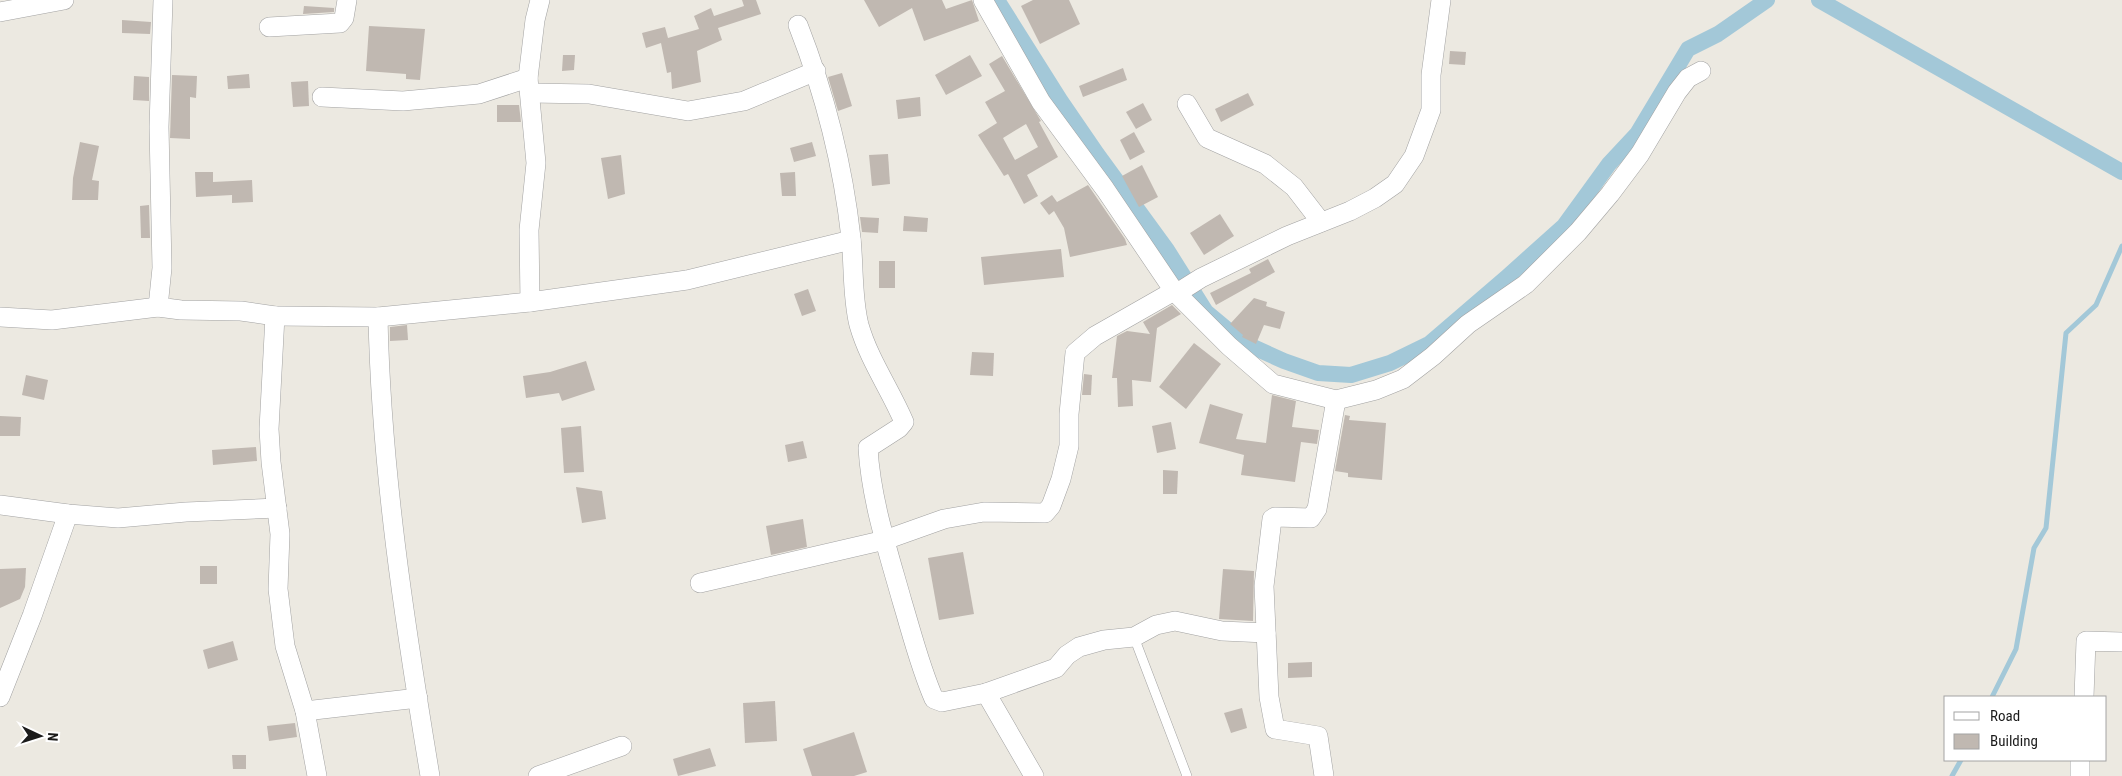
<svg xmlns="http://www.w3.org/2000/svg" width="2122" height="776" font-family="'Roboto Condensed',sans-serif">
	<style>
		.lines { fill: none; stroke-linecap: round; stroke-linejoin: round }
		.stream { stroke: #a3c8d8; stroke-width: 5 }
		.canal { stroke: #a3c8d8; stroke-width: 16 }
		.building { fill: #c0b8b1; fill-rule: evenodd }
		.service-casing { stroke: #a2a2a2; stroke-width: 10 }
		.minor-casing { stroke: #a2a2a2; stroke-width: 20 }
		.service { stroke: #fff; stroke-width: 9 }
		.minor { stroke: #fff; stroke-width: 19 }
	</style>
	<rect width="100%" height="100%" fill="#ece9e1"/>
	<g class="lines">
		<!-- stream -->
		<g class="stream">
			<path d="M1992,697L2016,649L2034,548L2046,528L2066,333L2096,305L2122,246"/>
			<path d="M1952,776L1961,760"/>
		</g>
		<!-- canal -->
		<g class="canal">
			<path d="M997,0L1060,100L1097,154L1167,250L1206,312L1242,342L1284,361L1318,373L1351,375L1390,363L1429,344L1507,277L1564,226L1609,164L1637,134L1688,49L1718,34L1767,0"/>
			<path d="M1819,0L2122,172"/>
		</g>
	</g>
	<!-- building -->
	<g class="building">
		<path d="M742,0H756L761,14L718,28L722,40L697,51L701,82L672,89L671,72L667,73L661,43L646,48L642,33L665,27L668,38L699,29L694,16L711,8L714,16L744,6Z"/>
		<path d="M864,0H942L946,9L972,0L979,21L924,41L912,8L879,27Z"/>
		<path d="M1033,0H1069L1080,24L1040,44L1021,6Z"/>
		<path d="M304,6L334,8V12L303,14Z"/>
		<path d="M122,20L151,22L150,34L122,33Z"/>
		<path d="M369,26L425,29L420,80L406,79V74L366,71Z"/>
		<path d="M1450,51L1466,52L1465,65L1449,64Z"/>
		<path d="M563,55H575L574,70L562,71Z"/>
		<path d="M970,55L982,76L946,95L935,75Z"/>
		<path d="M1002,56L1041,121L1039,122L1058,157L1027,175L1038,196L1024,204L1008,174L1004,176L978,135L997,123L985,102L1005,91L989,64ZM1026,124L1038,147L1015,160L1003,138Z"/>
		<path d="M1123,68L1127,80L1083,97L1079,86Z"/>
		<path d="M842,73L852,106L838,111L828,77Z"/>
		<path d="M249,74L250,88L228,89L227,76Z"/>
		<path d="M172,75L197,76L196,98L190,97V139L170,138Z"/>
		<path d="M134,76L149,77V101L133,100Z"/>
		<path d="M308,81L309,106L293,107L291,82Z"/>
		<path d="M1248,93L1254,105L1221,122L1215,109Z"/>
		<path d="M920,97L921,116L898,119L896,100Z"/>
		<path d="M1143,103L1152,120L1136,129L1126,112Z"/>
		<path d="M497,105H519L521,122H497Z"/>
		<path d="M1134,132L1145,152L1130,160L1120,140Z"/>
		<path d="M80,142L99,146L92,180L99,181L98,200H72L73,178Z"/>
		<path d="M812,142L816,156L794,162L790,148Z"/>
		<path d="M888,154L890,184L872,186L869,155Z"/>
		<path d="M621,155L625,194L608,199L601,158Z"/>
		<path d="M1142,165L1158,197L1139,207L1122,176Z"/>
		<path d="M195,172H213V182L252,180L253,202L232,203V195L196,197Z"/>
		<path d="M795,172L796,196H782L780,173Z"/>
		<path d="M1088,185L1125,239L1127,245L1070,257L1064,228L1054,211L1049,215L1040,203L1052,195L1057,202Z"/>
		<path d="M149,205L150,238H141L140,206Z"/>
		<path d="M1220,214L1234,236L1204,255L1190,233Z"/>
		<path d="M904,216L928,218L927,232L903,231Z"/>
		<path d="M860,217L879,218L878,233L862,232Z"/>
		<path d="M1061,249L1064,277L984,285L981,257Z"/>
		<path d="M1268,259L1275,272L1216,305L1210,293L1251,273L1249,269Z"/>
		<rect x="879" y="261" width="16" height="27"/>
		<path d="M808,289L816,311L802,316L794,294Z"/>
		<path d="M1254,298L1267,302L1266,306L1285,312L1280,329L1264,325L1256,344L1242,337L1243,335L1230,324Z"/>
		<path d="M1172,305L1181,314L1157,328L1151,382L1132,380L1133,406L1118,407L1117,378H1112L1117,336L1127,331L1150,334L1143,322Z"/>
		<path d="M407,325L408,340L390,341V327Z"/>
		<path d="M1194,343L1221,364L1186,409L1159,387Z"/>
		<path d="M972,352L994,353L993,376L970,375Z"/>
		<path d="M586,361L595,390L562,401L559,393L526,398L523,376L550,372Z"/>
		<path d="M1084,374L1092,375L1091,395H1082Z"/>
		<path d="M26,375L48,380L44,400L22,395Z"/>
		<path d="M1272,395L1296,401L1292,427L1319,430L1317,444L1301,442L1295,482L1241,475L1244,455L1199,443L1210,404L1243,414L1236,439L1266,443Z"/>
		<path d="M1345,415L1350,416L1349,420L1386,423L1382,480L1348,477V473L1335,471Z"/>
		<path d="M0,416L21,417L20,436H0Z"/>
		<path d="M1171,422L1176,449L1157,453L1152,426Z"/>
		<path d="M581,426L584,472L564,473L561,428Z"/>
		<path d="M803,441L807,458L788,462L785,445Z"/>
		<path d="M256,447L257,461L213,465L212,450Z"/>
		<path d="M1163,470L1178,471L1177,494H1163Z"/>
		<path d="M576,487L602,491L606,519L582,523Z"/>
		<path d="M803,519L807,547L771,555L766,526Z"/>
		<path d="M963,552L974,614L939,620L928,558Z"/>
		<rect x="200" y="566" width="17" height="18"/>
		<path d="M26,568L25,587L20,599L0,608V569Z"/>
		<path d="M1223,569L1254,571L1253,621L1219,619Z"/>
		<path d="M233,641L238,660L208,669L203,650Z"/>
		<path d="M1312,662V677L1288,678V663Z"/>
		<path d="M775,701L777,741L745,743L743,703Z"/>
		<path d="M1242,708L1247,728L1231,733L1224,713Z"/>
		<path d="M295,723L297,737L269,741L267,726Z"/>
		<path d="M854,732L867,772L854,776H812L803,749Z"/>
		<path d="M710,748L716,766L678,776L673,759Z"/>
		<path d="M232,755H246V769H233Z"/>
	</g>
	<g class="lines">
		<!-- service casing -->
		<g class="service-casing">
			<path id="service" d="M1134,637L1187,776"/>
		</g>
		<!-- minor casing -->
		<g class="minor-casing">
			<g id="minor">
				<path d="M163,0L159,127L162,268L158,307L181,310L241,311L275,316L269,429L271,462L280,534L278,589L285,646L305,711L317,776"/>
				<path d="M983,0L1041,102L1105,189L1174,291L1229,346L1273,384L1336,400L1376,390L1403,379L1433,356L1468,324L1526,284L1578,232L1610,194L1640,154L1677,92L1688,78L1701,71"/>
				<path d="M0,12L64,0"/>
				<path d="M798,25C825,94 843,165 851,238C854,267 852,297 859,325C869,360 890,389 904,422L899,428L868,448C871,500 888,551 902,601C912,634 920,667 934,699L942,702L986,693L1056,668L1067,655L1079,647L1104,640L1134,637L1156,625L1175,621L1222,631L1266,633"/>
				<path d="M269,27L340,23L344,18L347,0"/>
				<path d="M531,93L589,94L688,111L744,101L816,71"/>
				<path d="M322,97L403,101L479,94L528,78"/>
				<path d="M1187,104L1207,138L1265,164L1294,187L1321,222"/>
				<path d="M530,302L529,230L536,163L528,78L535,20L540,0"/>
				<path d="M275,316L378,317L530,302L687,280L851,240"/>
				<path d="M0,317L52,320L158,307"/>
				<path d="M378,317C381,470 405,625 430,776"/>
				<path d="M0,505L68,514L118,518L186,512L277,508"/>
				<path d="M700,583L885,540L944,519L984,512L1045,513L1051,506L1061,479L1069,446V414L1075,353L1095,336L1174,291L1182,290L1201,278L1287,236L1350,211L1375,198L1395,184L1414,156L1431,110V75L1441,0"/>
				<path d="M986,693L1034,776"/>
				<path d="M0,697L32,616L68,514"/>
				<path d="M2084,697L2086,641L2122,642"/>
				<path d="M305,711L418,698"/>
				<path d="M538,776L622,746"/>
				<path d="M1324,776L1318,736L1275,729L1269,697L1264,586L1272,519L1275,517L1311,518L1317,509L1336,400"/>
				<path d="M2080,776V760"/>
			</g>
		</g>
		<!-- service -->
		<use href="#service" class="service"/>
		<!-- minor -->
		<use href="#minor" class="minor"/>
	</g>
	<!-- legend -->
	<rect x="1944" y="696" width="162" height="65" fill="#ffffff" stroke="#a4a4a4"/>
	<rect x="1954" y="712" width="25" height="8" fill="#ffffff" stroke="#a4a4a4"/>
	<text x="1990" y="721" font-size="15" fill="#1b1b1b">Road</text>
	<rect x="1954" y="734" width="25" height="15" fill="#c0b8b1" stroke="#a4a4a4"/>
	<text x="1990" y="746" font-size="15" fill="#1b1b1b">Building</text>
	<!-- north arrow -->
	<g transform="translate(40 736) rotate(94)" stroke="#ffffff" stroke-width="4" paint-order="stroke">
	<path d="M0-4L9 19L0 12L-9 19Z" fill="#1b1b1b"/>
	<text y="-8" font-size="14" font-weight="bold" text-anchor="middle" fill="#1b1b1b">N</text>
	</g>
</svg>
